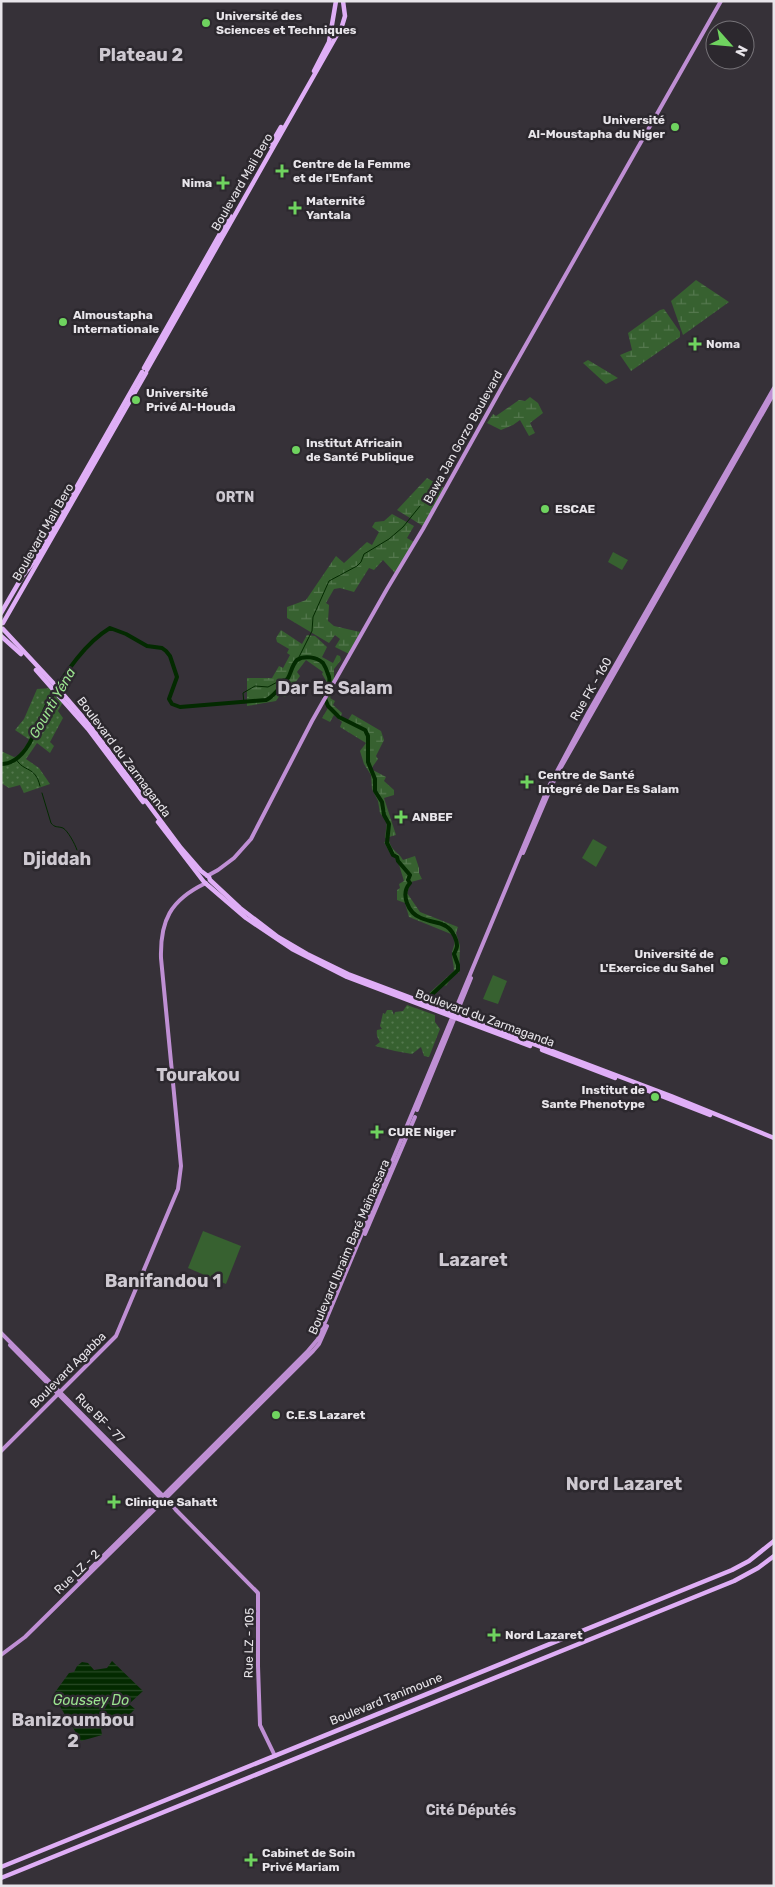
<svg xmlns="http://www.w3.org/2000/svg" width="775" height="1887" font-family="Rubik,sans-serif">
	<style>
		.grass { fill: url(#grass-dots) }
		.wetland { fill: url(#wetland-marsh) }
		.pitch { fill: #376130 }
		.water { fill: url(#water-rules) }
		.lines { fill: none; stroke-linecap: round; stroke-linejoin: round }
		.stream { stroke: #032a00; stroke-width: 1 }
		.river { stroke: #032a00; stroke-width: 4 }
		.secondary { stroke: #bf8fd4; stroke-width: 4 }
		.primary { stroke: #dfaef6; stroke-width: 4.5 }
		.poi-dot { fill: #6fd35f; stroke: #2c282e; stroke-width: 2 }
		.labels { text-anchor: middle; stroke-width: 5; stroke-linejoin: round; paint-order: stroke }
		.poi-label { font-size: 12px; font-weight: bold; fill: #e8e5ea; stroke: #2c282e; text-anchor: start }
		.street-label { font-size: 12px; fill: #e8e5ea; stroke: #2c282e }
		.neighbourhood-label { font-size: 14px; font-weight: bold; fill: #cec9d1; stroke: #2c282e }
		.water-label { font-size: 14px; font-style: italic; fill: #9be38f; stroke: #2c282e }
		.district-label { font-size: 18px; font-weight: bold; fill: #cec9d1; stroke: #2c282e }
	</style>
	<defs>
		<pattern id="grass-dots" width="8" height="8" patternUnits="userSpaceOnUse" patternTransform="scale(1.25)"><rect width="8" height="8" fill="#376130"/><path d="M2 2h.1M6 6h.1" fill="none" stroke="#54784e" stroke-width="1.8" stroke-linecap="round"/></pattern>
		<pattern id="wetland-marsh" width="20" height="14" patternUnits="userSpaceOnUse" patternTransform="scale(1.25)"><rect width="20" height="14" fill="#376130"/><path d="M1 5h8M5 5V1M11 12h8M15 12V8" fill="none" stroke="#54784e"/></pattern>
		<pattern id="water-rules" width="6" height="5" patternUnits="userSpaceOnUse" patternTransform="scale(1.25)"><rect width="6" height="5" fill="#032a00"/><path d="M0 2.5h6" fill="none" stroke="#284925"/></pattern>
	</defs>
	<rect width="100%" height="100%" fill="#363138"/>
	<!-- grass -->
	<g class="grass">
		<path d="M51,688L63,702L58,711L63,718L50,742L54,746L50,753L37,743L26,759L39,768L50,784L24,793L20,785L9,788L1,783V751L14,757L18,756L30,740L15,730L24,719L37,689Z"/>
		<path d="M407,1005L435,1015V1022L440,1029L429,1057L424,1056L421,1047L412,1054L395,1051L375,1046L380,1042C378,1038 376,1036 377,1030L382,1029L380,1026L383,1013L385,1014L387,1010H392L394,1015L395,1012L403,1011Z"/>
	</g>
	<!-- wetland -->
	<g class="wetland">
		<path d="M696,280L729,302L683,335L671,301Z"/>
		<path d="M664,309L680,332V337L631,371L620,355L632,350L628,333L660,310Z"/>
		<path d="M588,360L618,378L606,384L583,363Z"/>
		<path d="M530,397L538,403L543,413L530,423L535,433L529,436L520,420L513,425L501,430L487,423L493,414L496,416L519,400L525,401Z"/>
		<path d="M427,478L444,488L423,526L397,510Z"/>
		<path d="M392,514L414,526L407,538L414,542L395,573L383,560L374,570L369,568L354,592L340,588L334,589L326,603L329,605L328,621L334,626L360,632L349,654L335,647L340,639L335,635L329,643L287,618V607L306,600L336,556L344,563L367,542L372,545L379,532L372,527L375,522L384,521Z"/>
		<path d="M281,630L302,644L307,635L315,636L327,647L322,657L333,663L337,655L340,656L341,660L334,669V679L323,697L328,684L322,674L323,672L306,660L297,672L300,676L285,697L280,695L276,701L247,706V678H272L279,666L283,668L290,655L287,653L289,649L277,642L276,638Z"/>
		<path d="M331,692L333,693L330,698L335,701L333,705L342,713L341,716L348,720L352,714L381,731L384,740L376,756L378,759L371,769L386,777L384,781L394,790V795L384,798L396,835L385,838L387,822L380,813L378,801L372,789L371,775L364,764L360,751L366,743L340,727L342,722L334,715L330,722L322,718L328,708L325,702Z"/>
		<path d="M389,841C393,853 399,852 403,860L415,856L419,868V873L422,879L411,882L407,893L420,912L458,927L456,933L460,946L459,973L455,972L446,986L445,985L427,999H425L427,995L454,971C454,965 452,959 452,954C453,945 458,942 451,934L409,917L405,903L397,900V890L400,888L399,884L404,881L396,855L390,853L384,842Z"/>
	</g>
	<!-- pitch -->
	<g class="pitch">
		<path d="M613,552L628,560L622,570L608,562Z"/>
		<path d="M593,839L607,847L596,867L582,858Z"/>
		<path d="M493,975L507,981L498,1004L483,999Z"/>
		<path d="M203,1231L241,1246L226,1284L188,1268Z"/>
	</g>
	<!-- water -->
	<path class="water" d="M112,1661L143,1691L129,1704L135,1709L121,1723L101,1729L102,1735L81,1741L53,1695L69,1673L74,1672L77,1666L82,1662L88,1663L94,1670L107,1668Z"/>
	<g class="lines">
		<!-- stream -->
		<g class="stream">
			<path d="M297,661L312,631L313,617L329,581L357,566L361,562L364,554L389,539L403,527L420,506"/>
			<path d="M244,703L243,693L255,686L268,687L283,679H287"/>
			<path d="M16,759C24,773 35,765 40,786"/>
			<path d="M42,793L51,823C55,828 57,826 63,828C68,831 75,844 77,850"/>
			<path d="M82,856L90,860"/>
		</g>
		<!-- river -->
		<path class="river" d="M1,764C30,764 39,717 51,697C66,672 85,643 110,628L126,634L147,646L162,648L166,651L170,656L177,677L169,699L172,704L180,707L266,700C272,698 284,683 288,678C291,673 292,665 297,660C304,655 317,657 323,663C325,666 327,671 328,674C332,682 327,688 324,696L328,706L339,717L365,730L368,736V762L375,779V791L382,802L384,815L389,824L387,843L393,855L397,857L398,861L410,875L408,880L410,883C400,894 408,913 421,918C437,925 449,920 456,940C458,946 457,948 454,954L458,965V970L427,999"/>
		<!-- secondary -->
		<g class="secondary">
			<path d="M523,853L556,776L774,393"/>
			<path d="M207,876L218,870L234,858L251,839L312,721L387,589L423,529L502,387L721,1"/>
			<path d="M417,1110L471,978"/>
			<path d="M365,1234L415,1117"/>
			<path d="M1,1333L163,1496"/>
			<path d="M10,1345L161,1498"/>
			<path d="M1,1451L116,1336L178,1189L181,1166L161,958C160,921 170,900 206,883"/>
			<path d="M164,1495L307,1352L318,1339L547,790L588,713L774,388"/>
			<path d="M167,1497L313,1351L319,1344L327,1326"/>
			<path d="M167,1498L176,1510L258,1593V1666L260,1725L275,1756"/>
			<path d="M79,1580L161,1499"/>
			<path d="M1,1655L25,1637L163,1501"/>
		</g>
		<!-- primary -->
		<g class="primary">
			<path d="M314,71L329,42L336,1"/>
			<path d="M270,146L281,127"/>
			<path d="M144,368L230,216"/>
			<path d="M147,370L342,26L345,16L343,1"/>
			<path d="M1,613L22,577L35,560L142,372"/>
			<path d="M3,623L146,373"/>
			<path d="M3,629L56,686L87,722L181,848L201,871L209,877L210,880L240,908L278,937L307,954L348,974L671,1096L774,1138"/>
			<path d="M1,636L21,654"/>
			<path d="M36,670L88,729L143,802"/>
			<path d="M158,822L204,882L246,918L292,949L347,977L530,1046"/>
			<path d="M542,1050L615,1078"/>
			<path d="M641,1088L710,1115"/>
			<path d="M1,1867L732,1570L749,1561L774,1541"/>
			<path d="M1,1878L734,1581L758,1568L774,1556"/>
		</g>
	</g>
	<!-- markers -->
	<g class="poi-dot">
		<circle cx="206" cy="23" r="5"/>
		<circle cx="675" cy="127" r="5"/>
		<path d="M279.5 163.5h5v5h5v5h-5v5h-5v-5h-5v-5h5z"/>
		<path d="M220.5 175.5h5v5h5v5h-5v5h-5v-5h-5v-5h5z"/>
		<path d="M292.5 200.5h5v5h5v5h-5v5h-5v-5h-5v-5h5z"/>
		<circle cx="63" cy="322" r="5"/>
		<path d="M692.5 336.5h5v5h5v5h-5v5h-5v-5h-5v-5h5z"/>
		<circle cx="136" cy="400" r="5"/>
		<circle cx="296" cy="450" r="5"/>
		<circle cx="545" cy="509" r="5"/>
		<path d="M524.5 774.5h5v5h5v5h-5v5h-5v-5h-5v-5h5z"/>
		<path d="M398.5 809.5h5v5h5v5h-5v5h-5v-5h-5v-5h5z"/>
		<circle cx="724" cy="961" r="5"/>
		<circle cx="655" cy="1097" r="5"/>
		<path d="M374.5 1124.5h5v5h5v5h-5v5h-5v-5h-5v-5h5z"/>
		<circle cx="276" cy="1415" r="5"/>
		<path d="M111.5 1494.5h5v5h5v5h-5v5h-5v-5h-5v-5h5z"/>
		<path d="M491.5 1627.5h5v5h5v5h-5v5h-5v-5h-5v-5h5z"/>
		<path d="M248.5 1852.5h5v5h5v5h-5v5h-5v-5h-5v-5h5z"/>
	</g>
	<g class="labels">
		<!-- poi labels -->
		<g class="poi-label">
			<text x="216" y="20">Université des<tspan x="216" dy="14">Sciences et Techniques</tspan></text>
			<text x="665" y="124" text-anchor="end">Université<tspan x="665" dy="14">Al-Moustapha du Niger</tspan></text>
			<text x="293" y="168">Centre de la Femme<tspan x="293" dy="14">et de l'Enfant</tspan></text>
			<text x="212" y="187" text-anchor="end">Nima</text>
			<text x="306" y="205">Maternité<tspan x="306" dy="14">Yantala</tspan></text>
			<text x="73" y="319">Almoustapha<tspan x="73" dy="14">Internationale</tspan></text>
			<text x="706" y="348">Noma</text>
			<text x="146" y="397">Université<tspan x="146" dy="14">Privé Al-Houda</tspan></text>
			<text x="306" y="447">Institut Africain<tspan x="306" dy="14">de Santé Publique</tspan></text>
			<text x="555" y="513">ESCAE</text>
			<text x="538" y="779">Centre de Santé<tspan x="538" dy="14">Integré de Dar Es Salam</tspan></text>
			<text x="412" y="821">ANBEF</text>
			<text x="714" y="958" text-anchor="end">Université de<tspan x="714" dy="14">L'Exercice du Sahel</tspan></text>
			<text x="645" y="1094" text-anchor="end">Institut de<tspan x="645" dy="14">Sante Phenotype</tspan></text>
			<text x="388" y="1136">CURE Niger</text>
			<text x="286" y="1419">C.E.S Lazaret</text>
			<text x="125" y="1506">Clinique Sahatt</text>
			<text x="505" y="1639">Nord Lazaret</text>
			<text x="262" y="1857">Cabinet de Soin<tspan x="262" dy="14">Privé Mariam</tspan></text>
		</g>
		<!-- street labels -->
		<g class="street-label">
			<text transform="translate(242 182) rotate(-60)" y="4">Boulevard Mali Bero</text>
			<text transform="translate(463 437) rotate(-61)" y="4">Bawa Jan Gorzo Boulevard</text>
			<text transform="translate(43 532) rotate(-60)" y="4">Boulevard Mali Bero</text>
			<text transform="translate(591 689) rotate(-60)" y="4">Rue FK - 160</text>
			<text transform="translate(124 757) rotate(53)" y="4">Boulevard du Zarmaganda</text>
			<text transform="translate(485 1018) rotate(20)" y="4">Boulevard du Zarmaganda</text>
			<text transform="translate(349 1247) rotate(-67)" y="4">Boulevard Ibraim Baré Maïnassara</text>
			<text transform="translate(68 1370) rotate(-45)" y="4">Boulevard Agabba</text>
			<text transform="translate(100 1418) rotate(45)" y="4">Rue BF - 77</text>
			<text transform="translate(77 1572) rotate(-44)" y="4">Rue LZ - 2</text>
			<text transform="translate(249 1643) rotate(-89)" y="4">Rue LZ - 105</text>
			<text transform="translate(386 1699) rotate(-22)" y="4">Boulevard Tanimoune</text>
		</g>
		<!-- neighbourhood labels -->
		<g class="neighbourhood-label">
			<text x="235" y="502">ORTN</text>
			<text x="471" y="1815">Cité Députés</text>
		</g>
		<!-- water labels -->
		<g class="water-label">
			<text transform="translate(52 703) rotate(-60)" y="5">Gounti Yéna</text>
			<text x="91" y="1705">Goussey Do</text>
		</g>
		<!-- district labels -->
		<g class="district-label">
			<text x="141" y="61">Plateau 2</text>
			<text x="335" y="694">Dar Es Salam</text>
			<text x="57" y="865">Djiddah</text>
			<text x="198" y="1081">Tourakou</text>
			<text x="473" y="1266">Lazaret</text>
			<text x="163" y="1287">Banifandou 1</text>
			<text x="624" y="1490">Nord Lazaret</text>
			<text x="73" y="1726">Banizoumbou<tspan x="73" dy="21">2</tspan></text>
		</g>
	</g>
	<!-- border -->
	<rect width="775" height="1887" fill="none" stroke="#e8e5ea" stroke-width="5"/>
	<!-- north arrow -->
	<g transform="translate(730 45) rotate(117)"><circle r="24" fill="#2c282e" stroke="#777479"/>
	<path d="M0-4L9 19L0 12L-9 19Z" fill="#6fd35f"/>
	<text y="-8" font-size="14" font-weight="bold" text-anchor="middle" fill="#e8e5ea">N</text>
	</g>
</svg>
